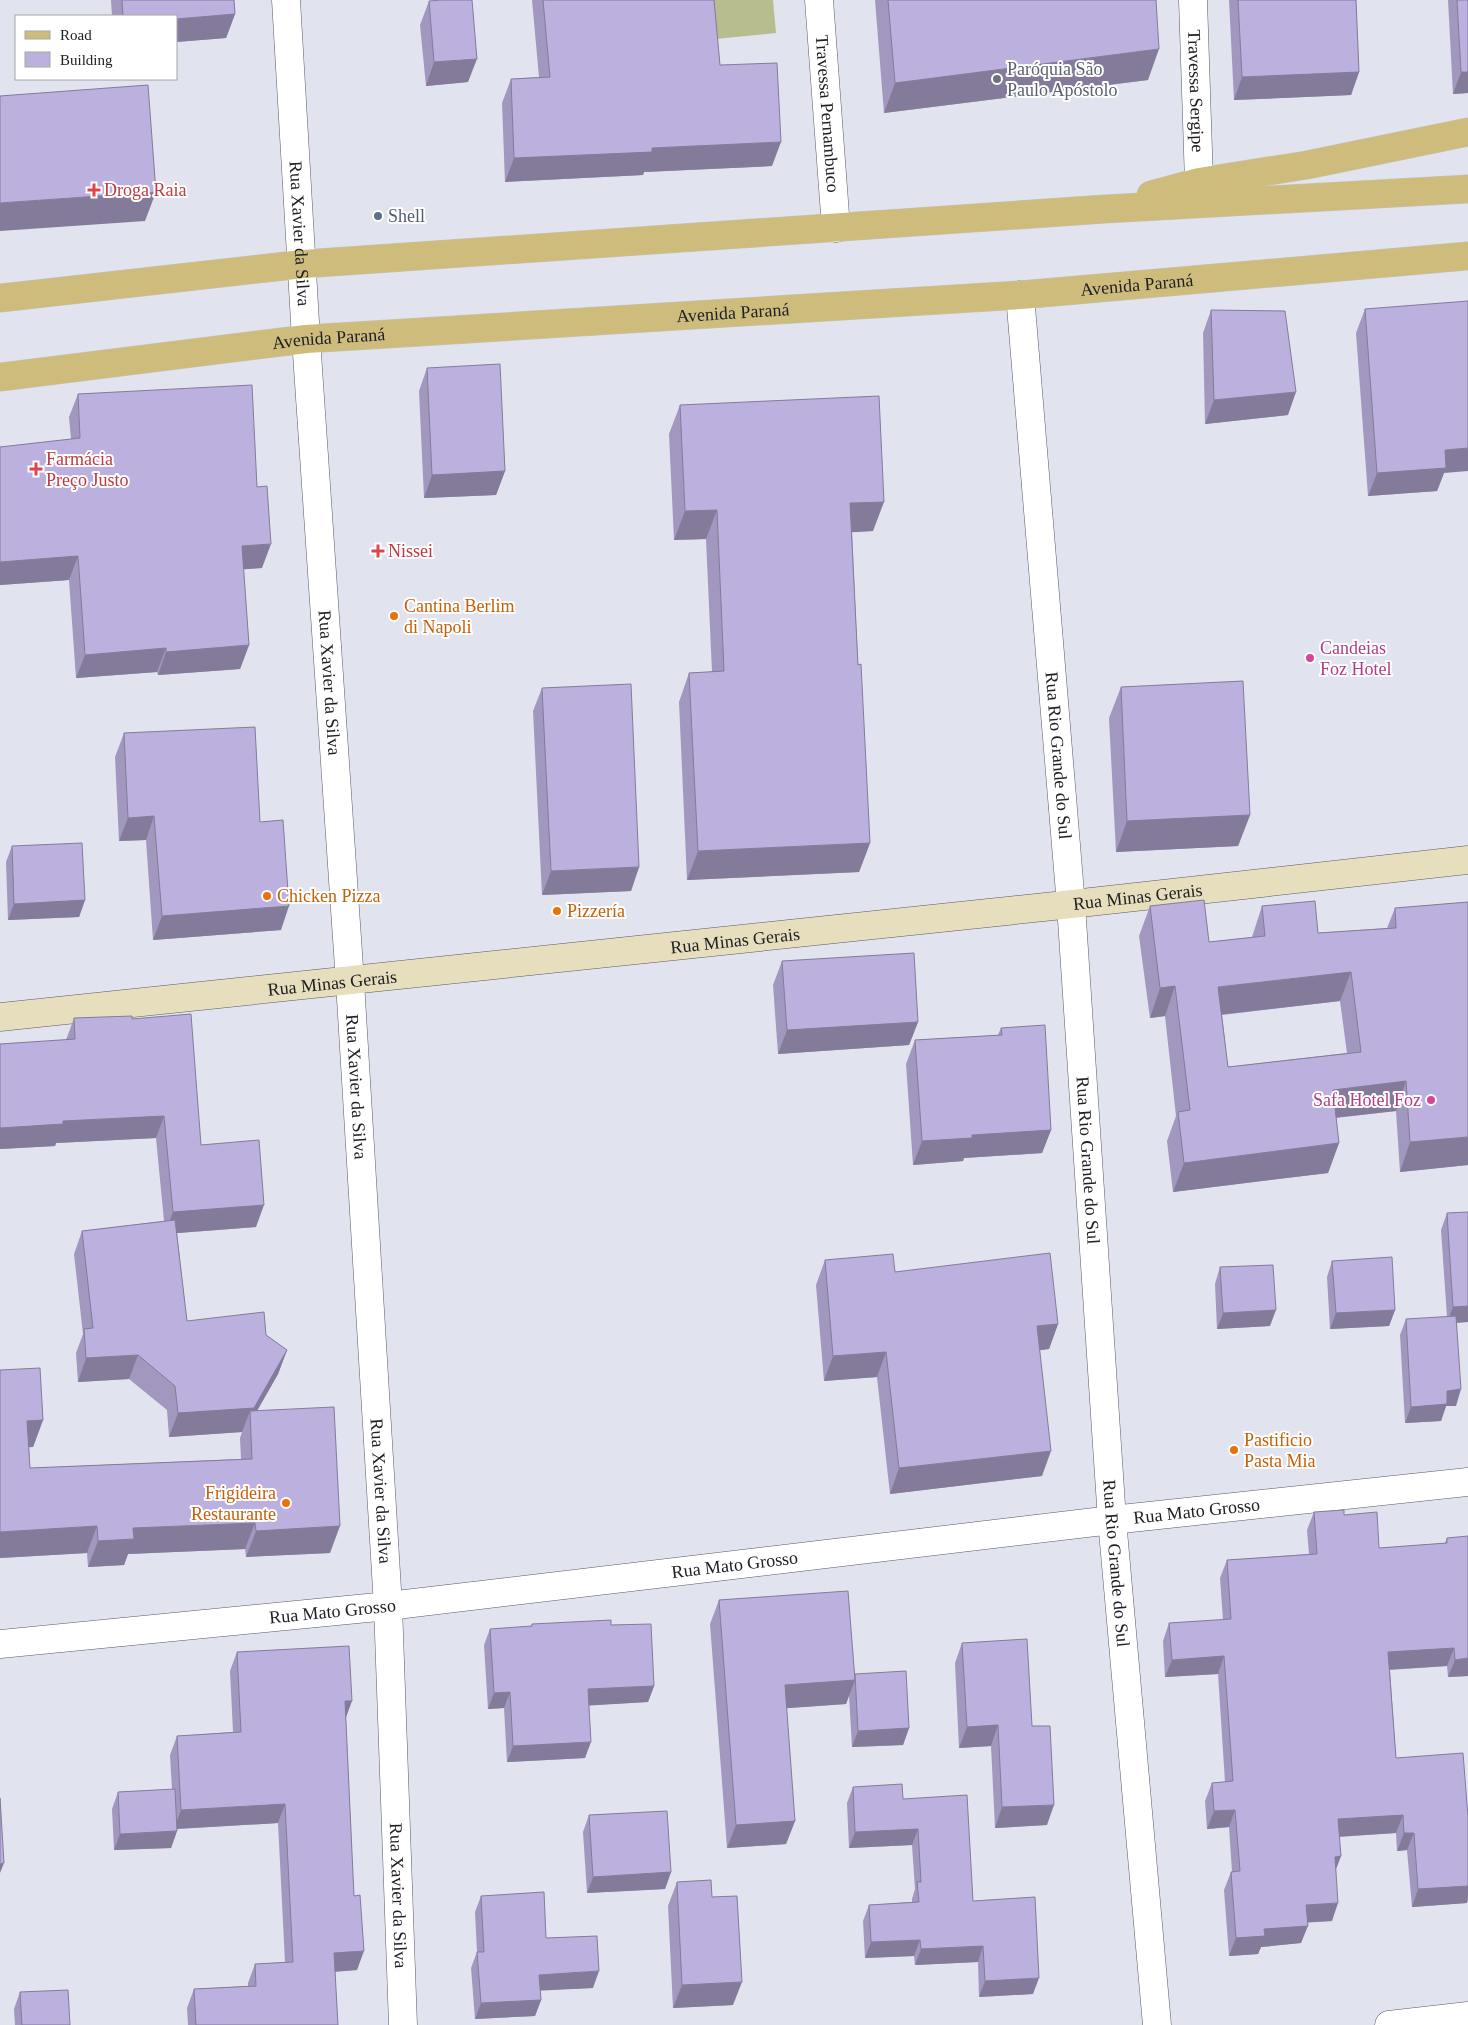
<svg xmlns="http://www.w3.org/2000/svg" width="1468" height="2025" font-family="'Times New Roman',serif">
	<style>
		.green { fill: #b8bd8d }
		.lines { fill: none; stroke-linecap: round; stroke-linejoin: round }
		.minor-casing { stroke: #585a64; stroke-width: 29 }
		.secondary-casing { stroke: #585a64; stroke-width: 29 }
		.primary-casing { stroke: #c5c5c6; stroke-width: 29 }
		.minor { stroke: #fff; stroke-width: 28 }
		.secondary { stroke: #e6debd; stroke-width: 28 }
		.primary { stroke: #cebc7c; stroke-width: 28 }
		.wall { fill: #a297bf; fill-rule: evenodd }
		.shaded-wall { fill: #847b9b }
		.building { fill: #bcb0de; stroke: #847b9b; fill-rule: evenodd }
		.worship-dot { fill: #6b7280; stroke: #fff; stroke-width: 2 }
		.health-dot { fill: #e0444e; stroke: #fff; stroke-width: 2 }
		.service-dot { fill: #5c6f8a; stroke: #fff; stroke-width: 2 }
		.food-dot { fill: #e8710a; stroke: #fff; stroke-width: 2 }
		.hotel-dot { fill: #d1479c; stroke: #fff; stroke-width: 2 }
		.labels { text-anchor: middle; stroke-width: 4; stroke-linejoin: round; paint-order: stroke }
		.worship-label { font-size: 18px; fill: #5b616d; stroke: #fff; text-anchor: start }
		.street-label { font-size: 18px; fill: #202125; stroke: #fff }
		.health-label { font-size: 18px; fill: #be3a42; stroke: #fff; text-anchor: start }
		.service-label { font-size: 18px; fill: #4e5e75; stroke: #fff; text-anchor: start }
		.food-label { font-size: 18px; fill: #c56008; stroke: #fff; text-anchor: start }
		.hotel-label { font-size: 18px; fill: #b23c85; stroke: #fff; text-anchor: start }
	</style>
	<rect width="100%" height="100%" fill="#e1e3ee"/>
	<!-- green -->
	<path class="green" d="M712,0H773L776,33L715,39Z"/>
	<g class="lines">
		<!-- minor casing -->
		<g class="minor-casing">
			<g id="minor">
				<path id="s1" d="M286,0L306,339L350,982L388,1606L403,2025"/>
				<path id="s2" d="M819,0L836,228"/>
				<path id="s3" d="M1193,0L1199,182"/>
				<path id="s4" d="M1020,295L1071,905L1112,1520L1157,2025"/>
				<path id="s5" d="M0,1644L388,1606L1112,1520L1468,1482"/>
				<path d="M1389,2025L1468,2016"/>
			</g>
		</g>
		<!-- secondary casing -->
		<g class="secondary-casing">
			<g id="secondary">
				<path id="s6" d="M0,1017C490,968 979,915 1468,860"/>
			</g>
		</g>
		<!-- primary casing -->
		<g class="primary-casing">
			<g id="primary">
				<path d="M1151,195L1199,182L1307,165L1468,132"/>
				<path d="M0,298L303,264L1105,209L1468,189"/>
				<path id="s7" d="M0,377L306,339L1020,295L1468,256"/>
			</g>
		</g>
		<!-- minor -->
		<use href="#minor" class="minor"/>
		<!-- secondary -->
		<use href="#secondary" class="secondary"/>
		<!-- primary -->
		<use href="#primary" class="primary"/>
	</g>
	<!-- wall -->
	<g class="wall">
		<path d="M111,0H234L235,14L226,38L176,42V16H112Z"/>
		<path d="M532,0H714L720,65L772,166L644,172L643,175L505,182L502,103L511,79L539,77Z"/>
		<path d="M875,0H1156L1148,80L884,113Z"/>
		<path d="M1229,0H1356L1359,72L1351,95L1234,100Z"/>
		<path d="M1448,0H1468V93L1453,94Z"/>
		<path d="M429,1L468,82L426,86L420,25Z"/>
		<path d="M1365,309L1444,473L1437,491L1368,496L1356,333Z"/>
		<path d="M1211,310L1288,415L1205,424L1203,333Z"/>
		<path d="M427,368L505,471L496,495L424,498L419,391Z"/>
		<path d="M78,394L257,487L262,568L243,569L249,645L240,669L158,675L157,672L76,678L69,580L0,585V447L71,439L69,417Z"/>
		<path d="M680,405L873,531L852,532L858,665L870,843L859,872L687,880L679,702L689,673L712,672L706,539L674,540L669,434Z"/>
		<path d="M1121,687L1250,815L1238,846L1116,852L1109,718Z"/>
		<path d="M542,688L639,867L631,891L542,895L533,711Z"/>
		<path d="M124,733L260,822L281,930L153,940L146,840L119,841L115,757Z"/>
		<path d="M12,846L85,900L79,917L8,920L6,862Z"/>
		<path d="M1468,902V1165L1400,1172L1396,1111L1336,1118L1339,1143L1328,1173L1173,1192L1167,1141L1176,1116L1165,1016L1150,1018L1139,936L1150,906L1209,942L1252,937L1262,906L1318,933L1387,928L1395,908ZM1340,1001L1347,1053L1228,1067L1222,1015Z"/>
		<path d="M782,961L918,1022L909,1045L778,1054L773,985Z"/>
		<path d="M74,1018L132,1019L201,1145L256,1227L177,1233L187,1321L266,1335L287,1350L278,1374L257,1411L330,1553L246,1557L245,1549L128,1554L124,1565L88,1567L87,1553L0,1558V1370L43,1420L33,1447H29L30,1468L241,1459L240,1438L242,1432L169,1437L167,1410L129,1379L78,1382L76,1353L83,1334L74,1254L82,1231L164,1221L156,1138L56,1143L55,1146L0,1149V1044L66,1040Z"/>
		<path d="M1001,1028L1051,1130L1042,1153L964,1158L963,1161L913,1165L906,1064L915,1040L998,1035Z"/>
		<path d="M1468,1212V1322L1457,1323L1456,1406H1446L1441,1421L1405,1423L1400,1335L1406,1319L1447,1317L1441,1230L1447,1213Z"/>
		<path d="M825,1260L895,1272L1058,1324L1049,1349L1039,1350L1042,1476L890,1494L877,1377L824,1381L816,1285Z"/>
		<path d="M1332,1261L1395,1310L1389,1326L1330,1329L1327,1277Z"/>
		<path d="M1220,1267L1270,1326L1217,1329L1215,1284Z"/>
		<path d="M1314,1512L1344,1515L1379,1548L1445,1543L1447,1538L1468,1676L1448,1677L1447,1666L1390,1670L1396,1758L1467,1903L1412,1907L1407,1850L1397,1851L1396,1833L1339,1837L1341,1856L1336,1869L1332,1921L1308,1922L1301,1943L1261,1947L1258,1954L1229,1956L1224,1890L1231,1872H1232L1229,1827L1207,1829L1205,1801L1212,1783L1225,1782L1218,1674L1165,1677L1163,1641L1169,1623L1223,1620L1220,1578L1227,1560L1309,1554L1307,1530Z"/>
		<path d="M719,1600L855,1675L909,1728L903,1745L852,1747L849,1695L846,1704L786,1708L795,1821L786,1844L727,1848L710,1624Z"/>
		<path d="M532,1624L611,1625L654,1686L648,1702L589,1705L585,1758L507,1762L504,1708L488,1709L484,1645L490,1629L531,1626Z"/>
		<path d="M962,1643L1032,1726L1047,1825L995,1828L991,1746L959,1748L955,1663Z"/>
		<path d="M237,1652L346,1719L357,1970L335,1972L338,2025H188L187,2008L194,1989L248,1986V1983L255,1964L285,1962L278,1823L177,1829V1831L171,1848L114,1850L112,1809L118,1792L172,1790L170,1755L177,1736L233,1732L230,1671Z"/>
		<path d="M853,1787L903,1799L973,1901L1033,1994L979,1997L978,1962L915,1965L914,1956L865,1958L863,1921L869,1905L912,1902V1899L915,1889L912,1845L849,1848L847,1803Z"/>
		<path d="M589,1815L671,1872L665,1889L587,1893L583,1832Z"/>
		<path d="M677,1882L712,1897L733,2005L673,2008L668,1906Z"/>
		<path d="M481,1896L546,1938L593,1988L540,1990L541,2000L535,2016L475,2019L471,1968L477,1952L475,1912Z"/>
		<path d="M20,1992L70,2025H15L14,2009Z"/>
	</g>
	<!-- shaded-wall -->
	<g class="shaded-wall">
		<path d="M235,14L226,38L176,42V19Z"/>
		<path d="M1159,49L1148,80L884,113L895,83Z"/>
		<path d="M477,59L468,82L426,86L434,62Z"/>
		<path d="M1359,72L1351,95L1234,100L1242,77Z"/>
		<path d="M1461,72H1468V93L1453,94Z"/>
		<path d="M781,142L772,166L644,172L643,175L505,182L514,158L652,148Z"/>
		<path d="M156,192L145,221L0,231V203Z"/>
		<path d="M1296,392L1288,415L1205,424L1214,400Z"/>
		<path d="M1468,448V471L1444,473L1437,491L1368,496L1377,473L1445,450Z"/>
		<path d="M505,471L496,495L424,498L432,475Z"/>
		<path d="M884,502L873,531L840,533L850,503Z"/>
		<path d="M717,510L706,539L674,540L685,511Z"/>
		<path d="M271,544L262,568L233,570L242,546Z"/>
		<path d="M78,556L69,580L0,585V562Z"/>
		<path d="M249,645L240,669L158,675L166,652Z"/>
		<path d="M166,648L157,672L76,678L85,655Z"/>
		<path d="M1250,815L1238,846L1116,852L1127,821Z"/>
		<path d="M154,816L146,840L119,841L128,818Z"/>
		<path d="M870,843L859,872L687,880L698,851Z"/>
		<path d="M639,867L631,891L542,895L551,871Z"/>
		<path d="M85,900L79,917L8,920L14,904Z"/>
		<path d="M289,906L281,930L153,940L162,916Z"/>
		<path d="M1351,972L1340,1001L1208,1016L1218,987Z"/>
		<path d="M1175,986L1165,1016L1150,1018L1160,988Z"/>
		<path d="M918,1022L909,1045L778,1054L787,1030Z"/>
		<path d="M1406,1081L1396,1111L1322,1119L1333,1090Z"/>
		<path d="M164,1116L156,1138L56,1143L55,1146L0,1149V1128L63,1121Z"/>
		<path d="M1051,1130L1042,1153L964,1158L963,1161L913,1165L922,1141L972,1135Z"/>
		<path d="M1468,1137V1165L1400,1172L1410,1142Z"/>
		<path d="M1339,1143L1328,1173L1173,1192L1184,1163Z"/>
		<path d="M264,1205L256,1227L165,1234L173,1212Z"/>
		<path d="M1468,1306V1322L1447,1323L1453,1307Z"/>
		<path d="M1276,1310L1270,1326L1217,1329L1223,1313Z"/>
		<path d="M1395,1310L1389,1326L1330,1329L1336,1313Z"/>
		<path d="M1058,1324L1049,1349L1027,1352L1037,1326Z"/>
		<path d="M287,1350L278,1374L250,1423V1411L242,1432L169,1437L178,1413Z"/>
		<path d="M886,1352L877,1377L824,1381L833,1356Z"/>
		<path d="M138,1355L129,1379L78,1382L86,1358Z"/>
		<path d="M1461,1389L1456,1406H1446L1441,1421L1405,1423L1411,1407L1447,1391Z"/>
		<path d="M43,1420L33,1447L18,1448L27,1421Z"/>
		<path d="M1051,1451L1042,1476L890,1494L899,1468Z"/>
		<path d="M255,1523L245,1549L128,1554L124,1565L88,1567L98,1541L133,1528Z"/>
		<path d="M97,1526L87,1553L0,1558V1532Z"/>
		<path d="M340,1526L330,1553L246,1557L256,1531Z"/>
		<path d="M1454,1648L1447,1666L1382,1670L1388,1652Z"/>
		<path d="M1224,1656L1218,1674L1165,1677L1172,1660Z"/>
		<path d="M1468,1658V1676L1448,1677L1455,1660Z"/>
		<path d="M855,1680L846,1704L776,1709L785,1685Z"/>
		<path d="M654,1686L648,1702L582,1706L588,1689Z"/>
		<path d="M510,1692L504,1708L488,1709L494,1693Z"/>
		<path d="M345,1701H352L345,1720Z"/>
		<path d="M998,1725L991,1746L959,1748L967,1727Z"/>
		<path d="M909,1728L903,1745L852,1747L858,1731Z"/>
		<path d="M591,1742L585,1758L507,1762L513,1746Z"/>
		<path d="M285,1804L278,1823L174,1829L181,1810Z"/>
		<path d="M1054,1805L1047,1825L995,1828L1002,1807Z"/>
		<path d="M1235,1810L1229,1827L1207,1829L1214,1811Z"/>
		<path d="M1403,1815L1396,1833L1332,1837L1338,1819Z"/>
		<path d="M795,1821L786,1844L727,1848L736,1825Z"/>
		<path d="M918,1829L912,1845L849,1848L855,1832Z"/>
		<path d="M177,1831L171,1848L114,1850L120,1834Z"/>
		<path d="M1404,1833H1414L1407,1850L1397,1851Z"/>
		<path d="M1341,1856L1334,1874L1335,1857Z"/>
		<path d="M4,1863L0,1873V1864Z"/>
		<path d="M671,1872L665,1889L587,1893L593,1877Z"/>
		<path d="M1468,1886V1899L1467,1903L1412,1907L1418,1889Z"/>
		<path d="M1338,1903L1332,1921L1300,1923L1306,1905Z"/>
		<path d="M1308,1926L1301,1943L1261,1947L1258,1954L1229,1956L1236,1938L1264,1929Z"/>
		<path d="M920,1940L914,1956L865,1958L871,1942Z"/>
		<path d="M983,1946L978,1962L915,1965L921,1949Z"/>
		<path d="M364,1951L357,1970L327,1972L334,1953Z"/>
		<path d="M599,1971L593,1988L533,1991L539,1975Z"/>
		<path d="M1039,1978L1033,1994L979,1997L985,1981Z"/>
		<path d="M742,1982L733,2005L673,2008L682,1985Z"/>
		<path d="M541,2000L535,2016L475,2019L481,2003Z"/>
	</g>
	<!-- building -->
	<g class="building">
		<path d="M122,0H234L235,14L176,19V16H123Z"/>
		<path d="M441,0H472L477,59L434,62L429,1Z"/>
		<path d="M543,0H714L720,65L777,63L781,142L652,148V152L514,158L511,79L550,77Z"/>
		<path d="M888,0H1156L1159,49L895,83Z"/>
		<path d="M1238,0H1356L1359,72L1242,77Z"/>
		<path d="M1457,0H1468V72H1461Z"/>
		<path d="M148,85L156,192L0,203V96Z"/>
		<path d="M1468,301V448L1445,450L1446,468L1377,473L1365,309Z"/>
		<path d="M1211,310L1285,311L1296,392L1214,400Z"/>
		<path d="M500,364L505,471L432,475L427,368Z"/>
		<path d="M252,385L257,487L267,486L271,544L242,546L249,645L166,652V648L85,655L78,556L0,562V447L80,438L78,394Z"/>
		<path d="M879,396L884,502L850,503L858,665L861,664L870,843L698,851L689,673L724,671L717,510L685,511L680,405Z"/>
		<path d="M1243,681L1250,815L1127,821L1121,687Z"/>
		<path d="M631,684L639,867L551,871L542,688Z"/>
		<path d="M255,727L260,822L283,820L289,906L162,916L154,816L128,818L124,733Z"/>
		<path d="M82,843L85,900L14,904L12,846Z"/>
		<path d="M1204,900L1209,942L1265,936L1262,906L1315,901L1318,933L1396,928L1395,908L1468,902V1137L1410,1142L1406,1081L1333,1090L1339,1143L1184,1163L1178,1112L1190,1110L1175,986L1160,988L1150,906ZM1351,972L1361,1052L1228,1067L1218,987Z"/>
		<path d="M914,953L918,1022L787,1030L782,961Z"/>
		<path d="M191,1014L201,1145L259,1140L264,1205L173,1212L164,1116L63,1121V1124L0,1128V1044L75,1039L74,1018L132,1016V1019Z"/>
		<path d="M1045,1025L1051,1130L972,1135V1138L922,1141L915,1040L1002,1035L1001,1028Z"/>
		<path d="M1468,1212V1306L1453,1307L1447,1213Z"/>
		<path d="M175,1220L187,1321L264,1312L266,1335L287,1350L254,1408L178,1413L175,1386L138,1355L86,1358L84,1329L93,1328L82,1231Z"/>
		<path d="M1050,1253L1058,1324L1037,1326L1051,1451L899,1468L886,1352L833,1356L825,1260L893,1254L895,1272Z"/>
		<path d="M1392,1257L1395,1310L1336,1313L1332,1261Z"/>
		<path d="M1273,1265L1276,1310L1223,1313L1220,1267Z"/>
		<path d="M1456,1316L1461,1389L1447,1391V1404L1411,1407L1406,1319Z"/>
		<path d="M40,1368L43,1420L27,1421L30,1468L252,1459L250,1411L334,1407L340,1526L256,1531L255,1523L133,1528L134,1539L98,1541L97,1526L0,1532V1370Z"/>
		<path d="M1344,1510V1515L1377,1512L1379,1548L1447,1543V1538L1468,1536V1658L1455,1660L1454,1648L1388,1652L1396,1758L1463,1753L1468,1816V1886L1418,1889L1414,1833H1404L1403,1815L1338,1819L1341,1856L1335,1857L1338,1903L1306,1905L1308,1926L1264,1929L1265,1936L1236,1938L1231,1872L1240,1871L1235,1810L1214,1811L1212,1783L1233,1781L1224,1656L1172,1660L1169,1623L1231,1619L1227,1560L1317,1554L1314,1512Z"/>
		<path d="M848,1591L855,1680L785,1685L795,1821L736,1825L719,1600Z"/>
		<path d="M611,1620V1625L651,1624L654,1686L588,1689L591,1742L513,1746L510,1692L494,1693L490,1629L532,1626V1624Z"/>
		<path d="M1027,1639L1032,1726H1050L1054,1805L1002,1807L998,1725L967,1727L962,1643Z"/>
		<path d="M349,1646L352,1701H345L354,1896L360,1895L364,1951L334,1953L338,2025H196L194,1989L256,1986L255,1964L293,1962L285,1804L181,1810L177,1736L241,1732L237,1652Z"/>
		<path d="M906,1671L909,1728L858,1731L855,1674Z"/>
		<path d="M902,1784L903,1799L967,1795L973,1901L1035,1897L1039,1978L985,1981L983,1946L921,1949L920,1940L871,1942L869,1905L919,1902L917,1882H921L918,1829L855,1832L853,1787Z"/>
		<path d="M175,1789L177,1831L120,1834L118,1792Z"/>
		<path d="M0,1798L4,1863L0,1864Z"/>
		<path d="M667,1811L671,1872L593,1877L589,1815Z"/>
		<path d="M711,1880L712,1897L737,1896L742,1982L682,1985L677,1882Z"/>
		<path d="M544,1892L546,1938L597,1936L599,1971L539,1975L541,2000L481,2003L477,1952H484L481,1896Z"/>
		<path d="M68,1990L70,2025H22L20,1992Z"/>
	</g>
	<!-- markers -->
	<circle class="worship-dot" cx="997" cy="79" r="5"/>
	<g class="health-dot">
		<path d="M91.5 182.5h5v5h5v5h-5v5h-5v-5h-5v-5h5z"/>
		<path d="M33.5 461.5h5v5h5v5h-5v5h-5v-5h-5v-5h5z"/>
		<path d="M375.5 543.5h5v5h5v5h-5v5h-5v-5h-5v-5h5z"/>
	</g>
	<circle class="service-dot" cx="378" cy="216" r="5"/>
	<g class="food-dot">
		<circle cx="394" cy="616" r="5"/>
		<circle cx="267" cy="896" r="5"/>
		<circle cx="557" cy="911" r="5"/>
		<circle cx="1234" cy="1450" r="5"/>
		<circle cx="286" cy="1503" r="5"/>
	</g>
	<g class="hotel-dot">
		<circle cx="1310" cy="658" r="5"/>
		<circle cx="1431" cy="1100" r="5"/>
	</g>
	<g class="labels">
		<!-- worship labels -->
		<g class="worship-label">
			<text x="1007" y="75">Paróquia São<tspan x="1007" dy="21">Paulo Apóstolo</tspan></text>
		</g>
		<!-- street labels -->
		<g class="street-label">
			<text dy="6" stroke="none"><textPath href="#s3" startOffset="91">Travessa Sergipe</textPath></text>
			<text dy="6" stroke="none"><textPath href="#s2" startOffset="114">Travessa Pernambuco</textPath></text>
			<text dy="6" stroke="none"><textPath href="#s1" startOffset="234">Rua Xavier da Silva</textPath></text>
			<text dy="6" stroke="none"><textPath href="#s7" startOffset="1141">Avenida Paraná</textPath></text>
			<text dy="6" stroke="none"><textPath href="#s7" startOffset="736">Avenida Paraná</textPath></text>
			<text dy="6" stroke="none"><textPath href="#s7" startOffset="331">Avenida Paraná</textPath></text>
			<text dy="6" stroke="none"><textPath href="#s1" startOffset="684">Rua Xavier da Silva</textPath></text>
			<text dy="6" stroke="none"><textPath href="#s4" startOffset="462">Rua Rio Grande do Sul</textPath></text>
			<text dy="6" stroke="none"><textPath href="#s6" startOffset="1144">Rua Minas Gerais</textPath></text>
			<text dy="6" stroke="none"><textPath href="#s6" startOffset="739">Rua Minas Gerais</textPath></text>
			<text dy="6" stroke="none"><textPath href="#s6" startOffset="334">Rua Minas Gerais</textPath></text>
			<text dy="6" stroke="none"><textPath href="#s1" startOffset="1089">Rua Xavier da Silva</textPath></text>
			<text dy="6" stroke="none"><textPath href="#s4" startOffset="868">Rua Rio Grande do Sul</textPath></text>
			<text dy="6" stroke="none"><textPath href="#s1" startOffset="1494">Rua Xavier da Silva</textPath></text>
			<text dy="6" stroke="none"><textPath href="#s5" startOffset="1204">Rua Mato Grosso</textPath></text>
			<text dy="6" stroke="none"><textPath href="#s4" startOffset="1272">Rua Rio Grande do Sul</textPath></text>
			<text dy="6" stroke="none"><textPath href="#s5" startOffset="739">Rua Mato Grosso</textPath></text>
			<text dy="6" stroke="none"><textPath href="#s5" startOffset="334">Rua Mato Grosso</textPath></text>
			<text dy="6" stroke="none"><textPath href="#s1" startOffset="1899">Rua Xavier da Silva</textPath></text>
		</g>
		<!-- health labels -->
		<g class="health-label">
			<text x="104" y="196">Droga Raia</text>
			<text x="46" y="465">Farmácia<tspan x="46" dy="21">Preço Justo</tspan></text>
			<text x="388" y="557">Nissei</text>
		</g>
		<!-- service labels -->
		<g class="service-label">
			<text x="388" y="222">Shell</text>
		</g>
		<!-- food labels -->
		<g class="food-label">
			<text x="404" y="612">Cantina Berlim<tspan x="404" dy="21">di Napoli</tspan></text>
			<text x="277" y="902">Chicken Pizza</text>
			<text x="567" y="917">Pizzería</text>
			<text x="1244" y="1446">Pastificio<tspan x="1244" dy="21">Pasta Mia</tspan></text>
			<text x="276" y="1499" text-anchor="end">Frigideira<tspan x="276" dy="21">Restaurante</tspan></text>
		</g>
		<!-- hotel labels -->
		<g class="hotel-label">
			<text x="1320" y="654">Candeias<tspan x="1320" dy="21">Foz Hotel</tspan></text>
			<text x="1421" y="1106" text-anchor="end">Safa Hotel Foz</text>
		</g>
	</g>
	<!-- legend -->
	<rect x="15" y="15" width="162" height="65" fill="#ffffff" stroke="#a6a6a8"/>
	<rect x="25" y="31" width="25" height="8" fill="#cebc7c" stroke="#a6a6a8"/>
	<text x="60" y="40" font-size="15" fill="#202125">Road</text>
	<rect x="25" y="52" width="25" height="15" fill="#bcb0de" stroke="#a6a6a8"/>
	<text x="60" y="65" font-size="15" fill="#202125">Building</text>
</svg>
